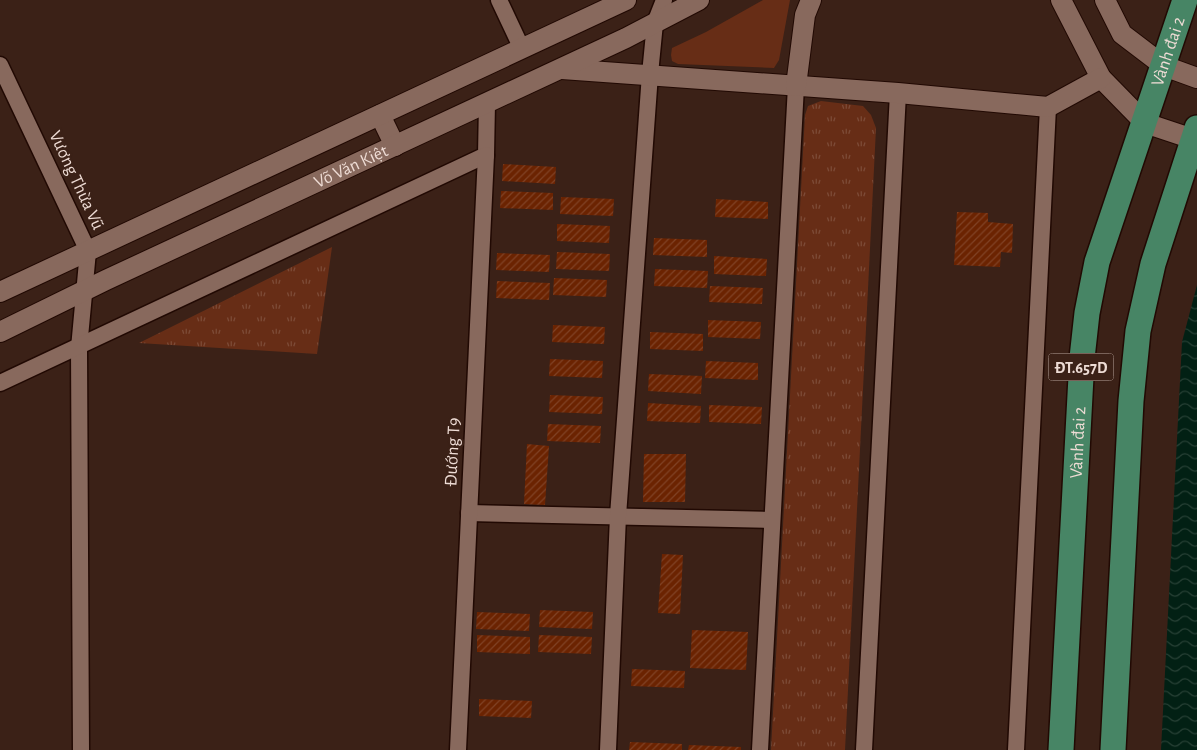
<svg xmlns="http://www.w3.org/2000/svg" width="1197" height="750" font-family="'Alegreya Sans',sans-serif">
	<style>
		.grass { fill: #672d16 }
		.park { fill: url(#park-tufts) }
		.water { fill: url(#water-waves) }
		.building { fill: url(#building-hatch) }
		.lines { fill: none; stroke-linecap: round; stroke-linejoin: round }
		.minor-casing { stroke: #210903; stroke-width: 19 }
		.tertiary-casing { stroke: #210903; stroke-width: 22 }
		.primary-casing { stroke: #210903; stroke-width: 28 }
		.minor { stroke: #88695d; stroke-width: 16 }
		.tertiary { stroke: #88695d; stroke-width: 20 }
		.primary { stroke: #478565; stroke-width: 25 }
		.labels { text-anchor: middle; stroke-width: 4.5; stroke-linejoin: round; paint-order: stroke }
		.shield { fill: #3b2117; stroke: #b8a49c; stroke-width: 1 }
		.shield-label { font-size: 16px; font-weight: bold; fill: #eedcd5 }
		.street-label { font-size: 18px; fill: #eedcd5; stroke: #3b2117 }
	</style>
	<defs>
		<pattern id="park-tufts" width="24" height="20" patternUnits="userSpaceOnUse" patternTransform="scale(1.25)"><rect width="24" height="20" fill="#672d16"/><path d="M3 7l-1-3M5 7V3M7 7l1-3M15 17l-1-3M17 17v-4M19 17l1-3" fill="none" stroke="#7d4b37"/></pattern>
		<pattern id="water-waves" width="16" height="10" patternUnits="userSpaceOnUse" patternTransform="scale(1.25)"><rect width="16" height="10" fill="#022014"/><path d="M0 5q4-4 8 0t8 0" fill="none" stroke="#274035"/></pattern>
		<pattern id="building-hatch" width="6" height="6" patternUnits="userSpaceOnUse" patternTransform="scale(1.25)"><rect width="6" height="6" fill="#6b2301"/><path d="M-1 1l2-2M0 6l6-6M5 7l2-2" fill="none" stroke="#804225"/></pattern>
	</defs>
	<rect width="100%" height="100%" fill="#3b2117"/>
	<!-- grass -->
	<path class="grass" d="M763,0H790L779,60L774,68L678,64L672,61L671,55L672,48L706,32Z"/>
	<!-- park -->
	<g class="park">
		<path d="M821,101L863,106L871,115L876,128L845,750H771L805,115L808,106Z"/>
		<path d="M332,247L317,354L139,343Z"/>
	</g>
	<!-- water -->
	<path class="water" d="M1197,285V750H1161L1182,342Z"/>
	<!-- building -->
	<g class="building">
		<path d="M503,164L556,167L555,184L502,181Z"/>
		<path d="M501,191L553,193V210L500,208Z"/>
		<path d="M561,197L614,199L613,216L560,214Z"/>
		<path d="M716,199L768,202V219L715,217Z"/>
		<path d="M957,212L988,213V222L1013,224L1012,253L1001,252L1000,267L954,265Z"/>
		<path d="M557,224L610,226L609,243L557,241Z"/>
		<path d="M654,238L707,240V257L653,255Z"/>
		<path d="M557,252L610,254L609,271L556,269Z"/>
		<path d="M497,253L550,255L549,272L496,270Z"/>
		<path d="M714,256L767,259L766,276L714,274Z"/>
		<path d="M655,269L708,271L707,288L654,286Z"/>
		<path d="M554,278L607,280L606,297L553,295Z"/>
		<path d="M497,281L550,283L549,300L496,298Z"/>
		<path d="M710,286L763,288L762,304L709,302Z"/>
		<path d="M708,320L761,322L760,339L708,337Z"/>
		<path d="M553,325L605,327L604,344L552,342Z"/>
		<path d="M650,332L703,334V351L650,349Z"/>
		<path d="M550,359L603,361L602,378L549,376Z"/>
		<path d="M706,361L758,363V380L705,378Z"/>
		<path d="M649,374L702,376L701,394L648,391Z"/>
		<path d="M550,395L603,397L602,414L549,412Z"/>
		<path d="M648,403L701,406L700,423L647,421Z"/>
		<path d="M709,405L762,407L761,424L709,422Z"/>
		<path d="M548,424L601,426L600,443L547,441Z"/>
		<path d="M527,444L549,446L545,505L524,504Z"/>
		<path d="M644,454H686L685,502H643Z"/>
		<path d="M662,554L683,555L680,614L658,613Z"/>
		<path d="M540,610L593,612L592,629L539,627Z"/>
		<path d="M477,612L530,614L529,631L476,629Z"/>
		<path d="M692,630L748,632L746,670L690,668Z"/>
		<path d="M477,635L530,637V654L477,652Z"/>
		<path d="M539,635L592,637L591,654L538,652Z"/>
		<path d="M632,669L685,671L684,688L631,686Z"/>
		<path d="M479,699L532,701L531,718L479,716Z"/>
		<path d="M630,742L682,744V750H629Z"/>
		<path d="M689,745L741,747V750H688Z"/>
	</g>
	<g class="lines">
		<!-- minor casing -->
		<g class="minor-casing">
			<g id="minor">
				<path d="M499,0L522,49"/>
				<path d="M0,65L88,251L79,348L81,750"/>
				<path d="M0,383L486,155L487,103"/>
				<path d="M469,513L772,520"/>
				<path d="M458,750L486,155"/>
				<path d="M608,750L618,516L650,74L655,23L664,0"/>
				<path d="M760,750L796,86"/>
				<path d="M864,750L898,93"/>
				<path d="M1016,750L1048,107"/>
			</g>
		</g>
		<!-- tertiary casing -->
		<g class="tertiary-casing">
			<g id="tertiary">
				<path d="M1061,0L1101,78L1145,123L1193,139"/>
				<path d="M1105,0L1122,34L1164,66L1197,78"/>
				<path d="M562,69L898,93L1048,107L1101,78"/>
				<path d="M796,86L805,15L811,0"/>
				<path d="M380,115L395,146"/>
				<path d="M0,292L626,0"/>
				<path id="s1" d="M0,332L106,280L626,38L699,0"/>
			</g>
		</g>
		<!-- primary casing -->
		<g class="primary-casing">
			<g id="primary">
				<path id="s2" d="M1061,750L1082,358L1087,313L1097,262L1185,0"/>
				<path d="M1113,750L1131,401L1138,331L1153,264L1197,128"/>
			</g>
		</g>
		<!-- minor -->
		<use href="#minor" class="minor"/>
		<!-- tertiary -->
		<use href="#tertiary" class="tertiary"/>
		<!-- primary -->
		<use href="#primary" class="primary"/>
	</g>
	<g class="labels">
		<!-- shield labels -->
		<rect class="shield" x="1048.5" y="353.5" width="65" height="27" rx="4"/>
		<g class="shield-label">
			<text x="1081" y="373">ĐT.657D</text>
		</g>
		<!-- street labels -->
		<g class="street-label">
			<text dy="6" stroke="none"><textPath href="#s2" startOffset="712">Vành đai 2</textPath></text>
			<text dy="6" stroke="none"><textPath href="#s1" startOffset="388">Võ Văn Kiệt</textPath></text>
			<text transform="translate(77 180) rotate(65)" y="6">Vương Thừa Vũ</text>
			<text dy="6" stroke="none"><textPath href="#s2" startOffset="308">Vành đai 2</textPath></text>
			<text transform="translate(452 452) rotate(-87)" y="6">Đướng T9</text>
		</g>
	</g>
</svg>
